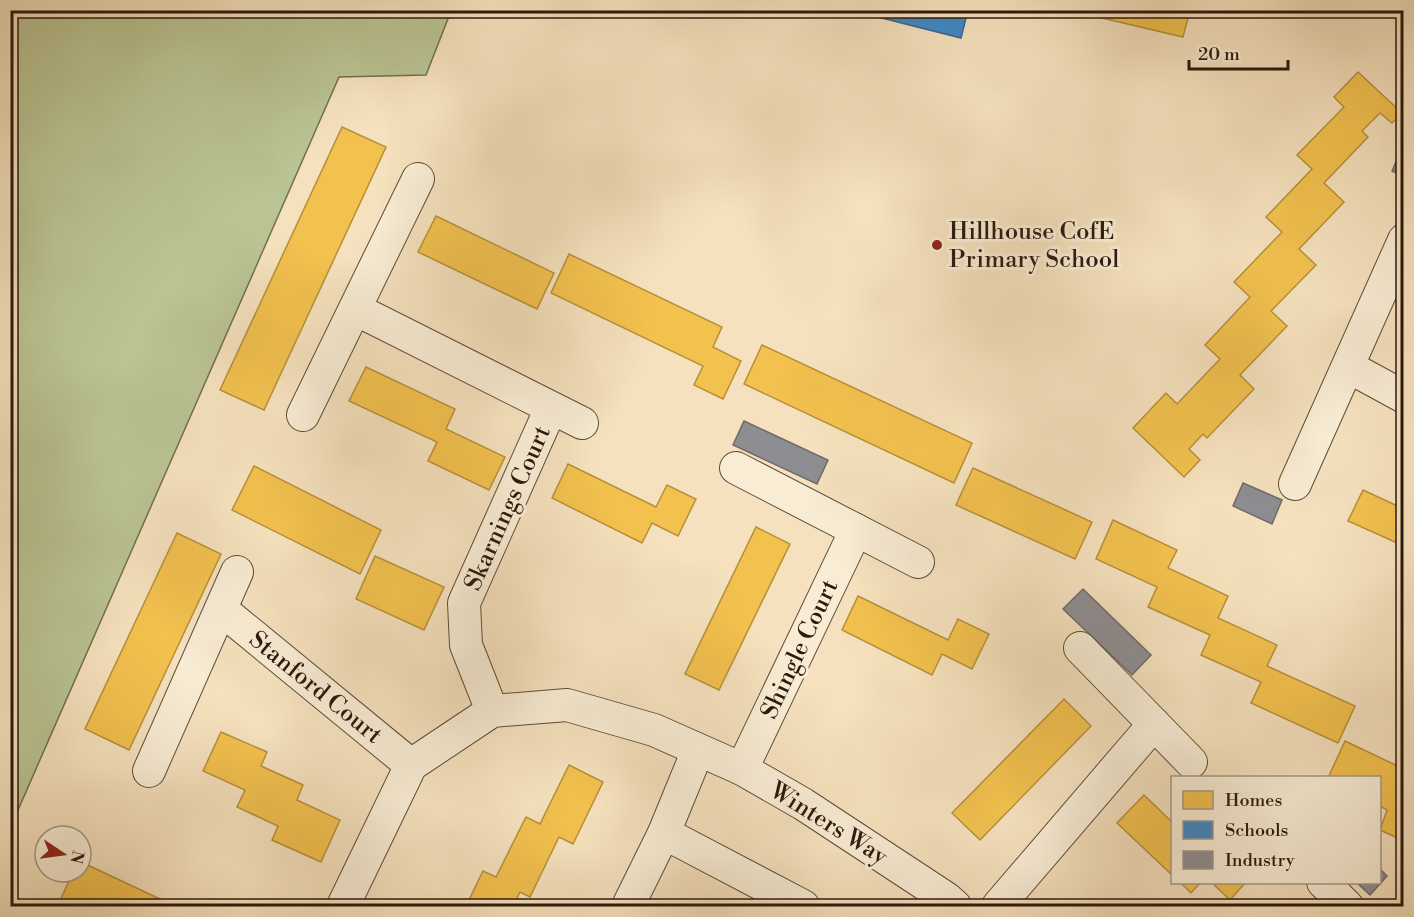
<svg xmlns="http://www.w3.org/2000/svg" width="1414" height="917" font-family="'Libre Bodoni',serif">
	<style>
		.green { fill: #bac392; stroke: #736e50; stroke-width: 1.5 }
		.homes { fill: #f2c14e; stroke: #b78f3a; stroke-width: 1.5 }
		.schools { fill: #3f88c5; stroke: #39678e; stroke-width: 1.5 }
		.industry { fill: #8d8d92; stroke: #706a6a; stroke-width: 1.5 }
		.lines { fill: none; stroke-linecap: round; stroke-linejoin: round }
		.street-casing { stroke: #5e4b39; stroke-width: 34 }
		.street { stroke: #f8ecd4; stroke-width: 32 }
		.poi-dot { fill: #8f2418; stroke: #f8ecd4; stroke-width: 2 }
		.labels { text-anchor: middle; stroke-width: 6; stroke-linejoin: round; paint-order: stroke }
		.poi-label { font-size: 24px; fill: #2c190d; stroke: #f8ecd4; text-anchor: start }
		.street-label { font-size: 24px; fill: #2c190d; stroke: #f8ecd4 }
	</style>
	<rect width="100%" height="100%" fill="#f5e1bd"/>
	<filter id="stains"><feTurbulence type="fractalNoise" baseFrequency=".00333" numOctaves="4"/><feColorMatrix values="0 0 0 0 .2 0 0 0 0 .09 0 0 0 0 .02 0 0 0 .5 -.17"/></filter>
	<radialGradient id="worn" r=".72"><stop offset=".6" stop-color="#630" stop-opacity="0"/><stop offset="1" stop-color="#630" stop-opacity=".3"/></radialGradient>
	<!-- green -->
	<path class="green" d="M11,10L451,11L426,75L339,77L11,826Z"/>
	<!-- homes -->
	<g class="homes">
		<path d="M1068,10H1190L1183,37Z"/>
		<path d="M1358,72L1402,113L1392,123L1380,113L1362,131L1368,137L1324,183L1344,202L1299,249L1316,265L1271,311L1287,326L1240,375L1254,389L1207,438L1203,434L1189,449L1200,460L1184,477L1133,428L1166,393L1177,404L1220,359L1205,345L1250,297L1234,282L1282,232L1266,217L1312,169L1297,155L1344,107L1334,97Z"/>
		<path d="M342,127L386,147L264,410L220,390Z"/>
		<path d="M436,216L554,273L537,309L418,252Z"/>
		<path d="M569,254L722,327L713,347L741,361L723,399L694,385L703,366L551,293Z"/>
		<path d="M762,345L972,443L954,483L744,384Z"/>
		<path d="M366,367L455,409L446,429L505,457L489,490L428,461L437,442L349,401Z"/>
		<path d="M568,464L656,507L667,485L696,499L678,536L652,523L642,543L552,498Z"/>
		<path d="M254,466L381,530L360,574L232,510Z"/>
		<path d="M973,468L1092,522L1075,559L956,505Z"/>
		<path d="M1363,490L1404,509V546L1348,521Z"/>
		<path d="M1113,520L1177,550L1168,568L1228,596L1218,618L1277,645L1267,666L1355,706L1338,743L1251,703L1261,682L1201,655L1210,635L1148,607L1157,587L1096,559Z"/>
		<path d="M756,527L790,544L719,690L685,674Z"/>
		<path d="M177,533L221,554L129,750L85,729Z"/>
		<path d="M375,556L444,587L424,630L356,599Z"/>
		<path d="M858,596L948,640L958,619L989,634L972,669L942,654L932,675L842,630Z"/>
		<path d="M1064,699L1091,726L980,840L952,813Z"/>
		<path d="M221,732L267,752L261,766L303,785L297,800L340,820L321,862L272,840L278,826L237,807L245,790L203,771Z"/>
		<path d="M1345,741L1404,769V783L1398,795L1404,798V841L1380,830L1387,810L1380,806V778H1328Z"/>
		<path d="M569,765L603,782L573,844L559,837L530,897L520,892L513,906H466L483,871L496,877L526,817L540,824Z"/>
		<path d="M1144,795L1172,822V875L1117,823Z"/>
		<path d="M81,862L175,906H66L59,903L73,872H81Z"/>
		<path d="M1180,882H1201L1191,893Z"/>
		<path d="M1211,882H1246L1230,900Z"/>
	</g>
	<!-- schools -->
	<path class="schools" d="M850,10H968L961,38Z"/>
	<!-- industry -->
	<g class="industry">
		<path d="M1402,148L1404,149V176L1392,171Z"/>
		<path d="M744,421L828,460L817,484L733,445Z"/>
		<path d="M1243,483L1282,500L1272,524L1233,506Z"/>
		<path d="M1083,589L1151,655L1132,675L1063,609Z"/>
		<path d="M1380,869L1387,876L1370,895L1356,882H1380Z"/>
	</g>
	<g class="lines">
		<!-- street casing -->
		<g class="street-casing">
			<g id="street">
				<path d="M355,309L582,423"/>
				<path d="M1349,367L1404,397"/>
				<path d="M303,415L418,179"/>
				<path d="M736,468L918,562"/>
				<path d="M1295,484L1404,240"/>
				<path d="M222,610L411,765"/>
				<path d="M1080,648L1191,762"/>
				<path d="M492,711L466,645L464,603L551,408"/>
				<path d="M742,769L856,530"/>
				<path d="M149,771L237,572"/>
				<path d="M664,833L803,906"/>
				<path d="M1323,882L1347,906"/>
				<path d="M343,906L411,765L492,711L567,705L654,730L742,769L803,804L946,898L955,906"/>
				<path d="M628,906L664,833L698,750"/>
				<path d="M998,906L1154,724"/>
			</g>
		</g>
		<!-- street -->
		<use href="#street" class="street"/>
	</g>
	<!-- markers -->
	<circle class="poi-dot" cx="937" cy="245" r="6"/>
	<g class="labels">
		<!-- poi labels -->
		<g class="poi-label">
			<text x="949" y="239">Hillhouse CofE<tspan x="949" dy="28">Primary School</tspan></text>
		</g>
		<!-- street labels -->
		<g class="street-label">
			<text transform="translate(507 508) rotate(-66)" y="8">Skarnings Court</text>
			<text transform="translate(799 649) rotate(-65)" y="8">Shingle Court</text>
			<text transform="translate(316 687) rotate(39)" y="8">Stanford Court</text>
			<text transform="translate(829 823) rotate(32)" y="8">Winters Way</text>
		</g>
	</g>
	<!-- margin -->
	<rect width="1414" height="917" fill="none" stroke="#f5e1bd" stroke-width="36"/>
	<rect x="12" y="12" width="1390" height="893" fill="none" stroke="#2c190d" stroke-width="3"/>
	<rect x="18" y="18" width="1378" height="881" fill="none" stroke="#2c190d" stroke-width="1.5"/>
	<!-- legend -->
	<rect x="1171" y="776" width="210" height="108" fill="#f8ecd4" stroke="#a69884" stroke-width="1.5"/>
	<rect x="1183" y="791" width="30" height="18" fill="#f2c14e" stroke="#a69884" stroke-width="1.5"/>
	<text x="1225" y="806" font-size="18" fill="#2c190d">Homes</text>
	<rect x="1183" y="821" width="30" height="18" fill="#3f88c5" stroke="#a69884" stroke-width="1.5"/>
	<text x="1225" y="836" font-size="18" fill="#2c190d">Schools</text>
	<rect x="1183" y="851" width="30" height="18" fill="#8d8d92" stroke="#a69884" stroke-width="1.5"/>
	<text x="1225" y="866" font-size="18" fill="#2c190d">Industry</text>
	<!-- north arrow -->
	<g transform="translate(63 854) rotate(103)"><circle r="28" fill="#f8ecd4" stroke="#a69884" stroke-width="1.5"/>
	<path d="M0-4.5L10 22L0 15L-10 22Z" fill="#8f2418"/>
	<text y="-9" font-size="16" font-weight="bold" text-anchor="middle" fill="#2c190d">N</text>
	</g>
	<!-- scale -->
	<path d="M1189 60v9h99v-9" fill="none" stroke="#2c190d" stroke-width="3"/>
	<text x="1198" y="60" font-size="18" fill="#2c190d" stroke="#f8ecd4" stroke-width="4.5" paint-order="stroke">20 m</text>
	<rect width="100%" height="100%" filter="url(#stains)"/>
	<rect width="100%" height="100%" fill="url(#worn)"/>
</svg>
